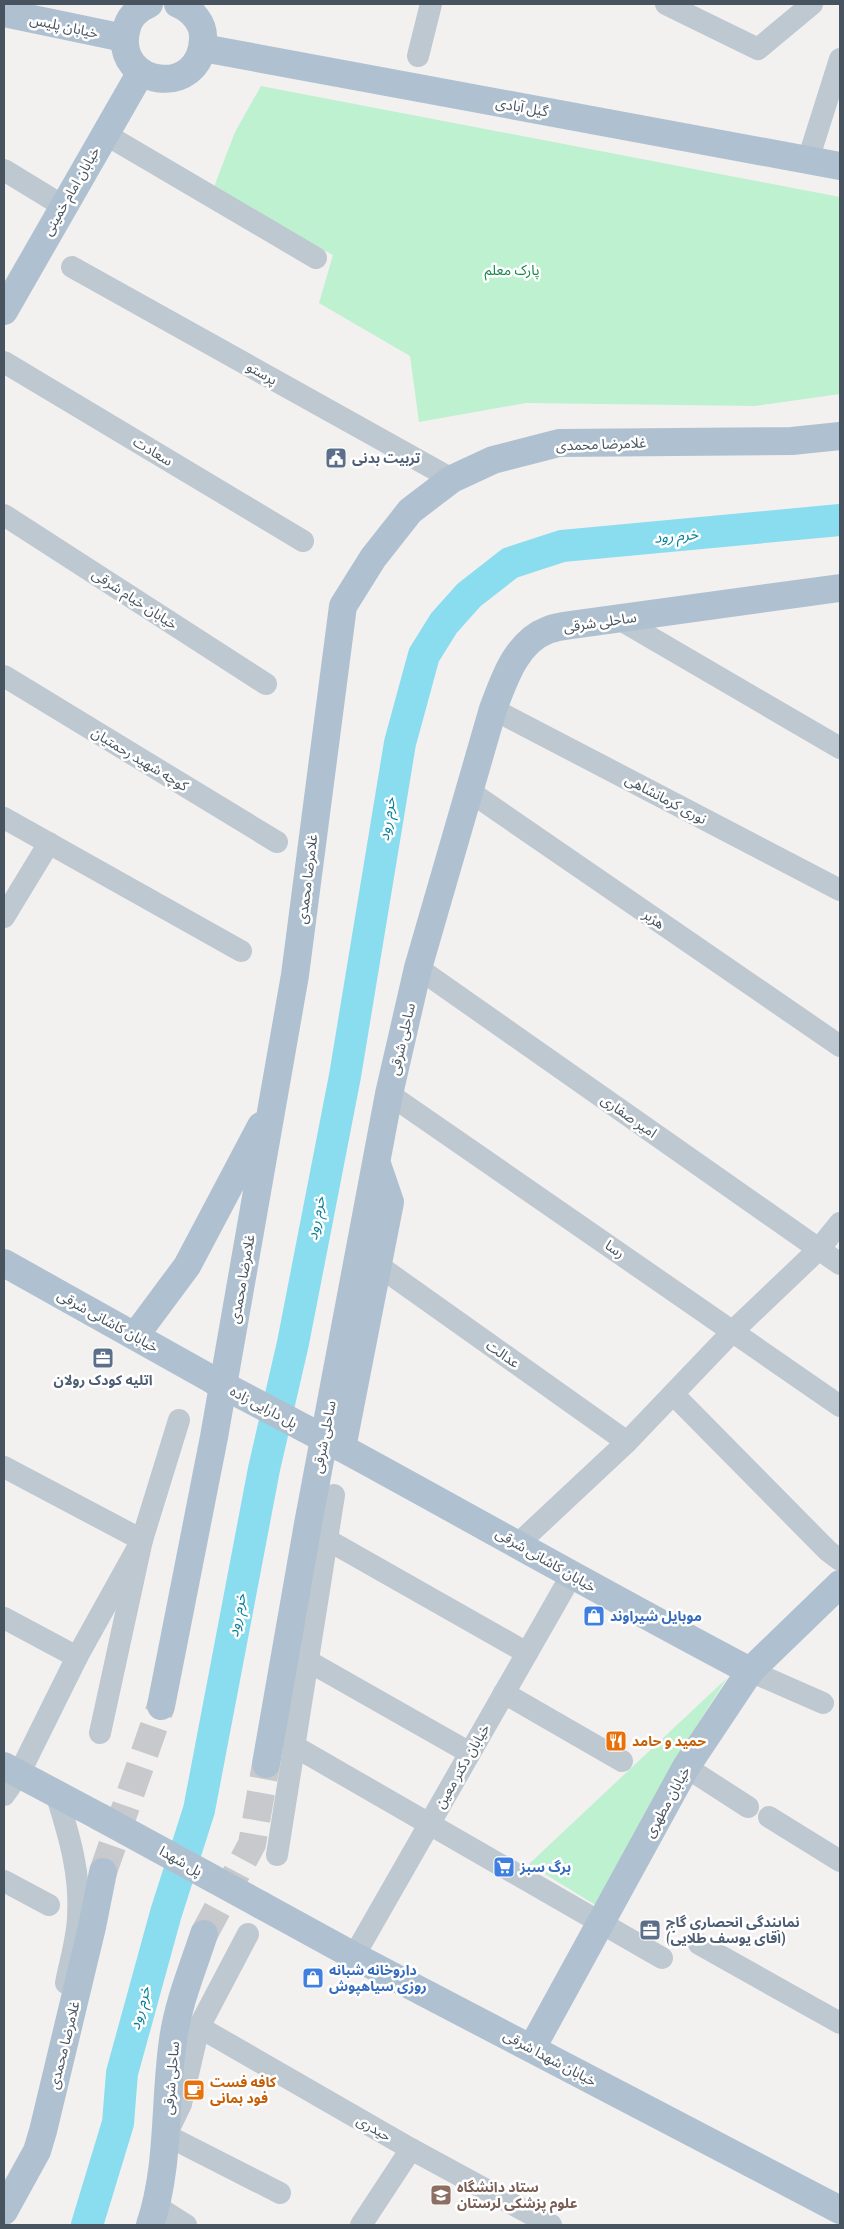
<svg xmlns="http://www.w3.org/2000/svg" width="844" height="2229" font-family="'Roboto Condensed','Noto Sans Arabic',sans-serif">
	<style>
		.green { fill: #bef1d0 }
		.lines { fill: none; stroke-linecap: round; stroke-linejoin: round }
		.river { stroke: #8addef; stroke-width: 32 }
		.major-tunnel { stroke: #c8c9cc; stroke-width: 28; stroke-dasharray: 28 14; stroke-linecap: butt }
		.minor { stroke: #bec8d0; stroke-width: 22 }
		.major { stroke: #afc1d0; stroke-width: 28 }
		.major-bridge { stroke: #afc1d0; stroke-width: 28 }
		.labels { text-anchor: middle; stroke-width: 5; stroke-linejoin: round; paint-order: stroke }
		.street-label { font-size: 14px; fill: #47545f; stroke: #fff }
		.park-label { font-size: 14px; fill: #148449; stroke: #fff }
		.service-label { font-size: 14px; font-weight: bold; fill: #4e5e75; stroke: #fff; text-anchor: start }
		.shop-label { font-size: 14px; font-weight: bold; fill: #366cbe; stroke: #fff; text-anchor: start }
		.food-label { font-size: 14px; font-weight: bold; fill: #c56008; stroke: #fff; text-anchor: start }
		.education-label { font-size: 14px; font-weight: bold; fill: #785e54; stroke: #fff; text-anchor: start }
		.water-label { font-size: 15px; font-style: italic; fill: #08809a; stroke: #fff }
	</style>
	<rect width="100%" height="100%" fill="#f3f0f0"/>
	<!-- green -->
	<g class="green">
		<path d="M261,86L840,197V394L755,406L526,403L419,422L410,356L319,303L333,255L212,192L235,132Z"/>
		<path d="M727,1678L677,1757L597,1906L529,1864Z"/>
	</g>
	<g class="lines">
		<!-- river -->
		<path class="river" d="M87,2225L118,2123L122,2073L166,1913L199,1810L264,1469L293,1343L345,1076L400,743L424,655L444,623L469,595L510,563L562,546L840,520"/>
		<!-- major-tunnel -->
		<g class="major-tunnel">
			<path d="M103,1872L161,1706"/>
			<path d="M204,1934L252,1844L266,1764"/>
		</g>
		<!-- minor -->
		<g class="minor">
			<path d="M666,4L758,49L812,4"/>
			<path d="M418,56L431,4"/>
			<path d="M105,134L316,258"/>
			<path d="M808,160L840,59"/>
			<path d="M4,170L63,206"/>
			<path d="M72,267L452,479"/>
			<path d="M4,362L303,541"/>
			<path d="M4,515L266,684"/>
			<path d="M619,619L840,748"/>
			<path d="M4,676L277,842"/>
			<path d="M493,709L840,890"/>
			<path d="M469,791L840,1046"/>
			<path d="M4,818L241,951"/>
			<path d="M4,917L49,843"/>
			<path d="M418,968L840,1264"/>
			<path d="M389,1094L840,1406"/>
			<path d="M379,1266L627,1442"/>
			<path d="M673,1394L828,1551L840,1560"/>
			<path d="M4,1467L142,1540L77,1657L19,1774L4,1795"/>
			<path d="M326,1539L527,1653"/>
			<path d="M518,1544L627,1442L734,1330L819,1249L840,1223"/>
			<path d="M4,1618L77,1657"/>
			<path d="M308,1661L470,1753"/>
			<path d="M750,1671L823,1703"/>
			<path d="M504,1693L622,1761"/>
			<path d="M100,1733L142,1540L179,1420"/>
			<path d="M294,1746L662,1958"/>
			<path d="M686,1767L748,1807"/>
			<path d="M56,1793C69,1835 81,1874 78,1918C77,1940 70,1962 66,1983"/>
			<path d="M769,1817L840,1861"/>
			<path d="M277,1855L334,1495"/>
			<path d="M4,1881L49,1905"/>
			<path d="M248,1934L199,2027L181,2104L166,2135L280,2193"/>
			<path d="M699,1944L840,2023"/>
			<path d="M354,1956L571,1576"/>
			<path d="M199,2027L411,2149L551,2225"/>
			<path d="M156,2206L186,2225"/>
			<path d="M361,2225L411,2149"/>
		</g>
		<!-- major -->
		<g class="major">
			<path d="M149,4C137,9 128,18 126,31C114,87 201,99 203,39C204,23 192,10 178,4"/>
			<path d="M4,13L124,38"/>
			<path d="M203,48L840,166"/>
			<path d="M4,311L141,72"/>
			<path d="M377,1164L390,1202L342,1448C478,1522 613,1599 750,1671"/>
			<path d="M4,1263L213,1380"/>
			<path d="M135,1336L187,1266L261,1126"/>
			<path d="M161,1706L214,1437L295,975L343,606L373,558L410,511L452,479L493,460L559,443L792,441L840,436"/>
			<path d="M266,1764L308,1524L389,1094L418,968L493,709C504,680 516,642 548,630C555,627 563,626 571,625L840,588"/>
			<path d="M4,1766L100,1817"/>
			<path d="M261,1905L354,1956L840,2210"/>
			<path d="M532,2048L686,1767L750,1671L840,1584"/>
			<path d="M4,2211L37,2151L43,2131L92,1927L103,1872"/>
			<path d="M150,2225C170,2166 164,2101 173,2040C178,2003 193,1968 204,1934"/>
		</g>
		<!-- major-bridge -->
		<g class="major-bridge">
			<path d="M213,1380L342,1448"/>
			<path d="M100,1817L261,1905"/>
		</g>
	</g>
	<!-- icons -->
	<defs>
		<g id="civic-square" transform="scale(1.125)"><rect x="-9" y="-9" width="18" height="18" rx="4" fill="#5c6f8a" stroke="#fff"/><path d="M-.6-6.5H3V-4.5H.6V-3L4-1V1h2V6H-6V1h2V-1L-.6-3ZM-1.2 2.5V6h2.4V2.5Z" fill="#fff"/></g>
		<g id="office-square" transform="scale(1.125)"><rect x="-9" y="-9" width="18" height="18" rx="4" fill="#5c6f8a" stroke="#fff"/><path d="M-6-3h4V-5.5h4V-3h4V5H-6ZM-1-4.5V-3h2v-1.5ZM-6 0V1H6V0Z" fill="#fff"/></g>
		<g id="shop-square" transform="scale(1.125)"><rect x="-9" y="-9" width="18" height="18" rx="4" fill="#3f7fe0" stroke="#fff"/><path d="M-5-2.5h2.3a2.7 3.5 0 0 1 5.4 0H5L5.5 6h-11ZM-1.5-2.5h3a1.5 2.3 0 0 0-3 0Z" fill="#fff"/></g>
		<g id="restaurant-square" transform="scale(1.125)"><rect x="-9" y="-9" width="18" height="18" rx="4" fill="#e8710a" stroke="#fff"/><path d="M-5-6h1v4h1v-4h1v4h1v-4h1v5L-1.5 .5V6h-2V.5L-5-1ZM5-6V6H3V1.5H1.5Q1.5-4 5-6Z" fill="#fff"/></g>
		<g id="supermarket-square" transform="scale(1.125)"><rect x="-9" y="-9" width="18" height="18" rx="4" fill="#3f7fe0" stroke="#fff"/><path d="M-6-5.5h2.5l.6 2H6L4.5 2H-2.5L-4.4-4H-6ZM-1.5 3.2a1.3 1.3 0 1 0 .1 0ZM3 3.2a1.3 1.3 0 1 0 .1 0Z" fill="#fff"/></g>
		<g id="cafe-square" transform="scale(1.125)"><rect x="-9" y="-9" width="18" height="18" rx="4" fill="#e8710a" stroke="#fff"/><path d="M-5.5-4.5H6V0H3Q3 3.5 0 3.5H-2.5Q-5.5 3.5-5.5 0ZM3-3.2v2h1.7v-2ZM-6 4.5H4V6H-6Z" fill="#fff"/></g>
		<g id="university-square" transform="scale(1.125)"><rect x="-9" y="-9" width="18" height="18" rx="4" fill="#8d6e63" stroke="#fff"/><path d="M0-5L7-2L0 1L-7-2ZM-4 1L0 2.5L4 1V4Q0 6-4 4Z" fill="#fff"/></g>
	</defs>
	<g fill-rule="evenodd">
		<use href="#civic-square" x="336" y="458"/>
		<use href="#office-square" x="103" y="1358"/>
		<use href="#shop-square" x="594" y="1616"/>
		<use href="#restaurant-square" x="616" y="1741"/>
		<use href="#supermarket-square" x="504" y="1867"/>
		<use href="#office-square" x="650" y="1930"/>
		<use href="#shop-square" x="313" y="1978"/>
		<use href="#cafe-square" x="194" y="2090"/>
		<use href="#university-square" x="441" y="2195"/>
	</g>
	<g class="labels">
		<!-- street labels -->
		<g class="street-label">
			<text transform="translate(64 26) rotate(12)" y="5">خیابان پلیس</text>
			<text transform="translate(522 107) rotate(10)" y="5">گیل آبادی</text>
			<text transform="translate(71 191) rotate(-60)" y="5">خیابان امام خمینی</text>
			<text transform="translate(262 373) rotate(29)" y="5">پرستو</text>
			<text transform="translate(601 444) rotate(-2)" y="5">غلامرضا محمدی</text>
			<text transform="translate(153 451) rotate(31)" y="5">سعادت</text>
			<text transform="translate(135 599) rotate(33)" y="5">خیابان خیام شرقی</text>
			<text transform="translate(600 622) rotate(-8)" y="5">ساحلی شرقی</text>
			<text transform="translate(140 759) rotate(31)" y="5">کوچه شهید رحمتیان</text>
			<text transform="translate(666 799) rotate(28)" y="5">نوری کرمانشاهی</text>
			<text transform="translate(307 879) rotate(-83)" y="5">غلامرضا محمدی</text>
			<text transform="translate(654 919) rotate(35)" y="5">هژبر</text>
			<text transform="translate(402 1039) rotate(-77)" y="5">ساحلی شرقی</text>
			<text transform="translate(629 1116) rotate(35)" y="5">امیر صفاری</text>
			<text transform="translate(615 1249) rotate(34)" y="5">رسا</text>
			<text transform="translate(242 1279) rotate(-80)" y="5">غلامرضا محمدی</text>
			<text transform="translate(108 1321) rotate(29)" y="5">خیابان کاشانی شرقی</text>
			<text transform="translate(503 1354) rotate(35)" y="5">عدالت</text>
			<text transform="translate(264 1407) rotate(28)" y="5">پل دارایی زاده</text>
			<text transform="translate(324 1437) rotate(-79)" y="5">ساحلی شرقی</text>
			<text transform="translate(546 1560) rotate(30)" y="5">خیابان کاشانی شرقی</text>
			<text transform="translate(462 1766) rotate(-60)" y="5">خیابان دکتر معین</text>
			<text transform="translate(667 1802) rotate(-61)" y="5">خیابان مطهری</text>
			<text transform="translate(181 1861) rotate(29)" y="5">پل شهدا</text>
			<text transform="translate(64 2045) rotate(-76)" y="5">غلامرضا محمدی</text>
			<text transform="translate(550 2058) rotate(28)" y="5">خیابان شهدا شرقی</text>
			<text transform="translate(171 2078) rotate(-85)" y="5">ساحلی شرقی</text>
			<text transform="translate(374 2128) rotate(30)" y="5">حیدری</text>
		</g>
		<!-- park labels -->
		<g class="park-label">
			<text x="512" y="275">پارک معلم</text>
		</g>
		<!-- service labels -->
		<g class="service-label">
			<text x="352" y="463">تربیت بدنی</text>
			<text x="103" y="1385" text-anchor="middle">اتلیه کودک رولان</text>
			<text x="666" y="1927">نمایندگی انحصاری گاج<tspan x="666" dy="16">(آقای یوسف طلایی)</tspan></text>
		</g>
		<!-- shop labels -->
		<g class="shop-label">
			<text x="610" y="1621">موبایل شیراوند</text>
			<text x="520" y="1872">برگ سبز</text>
			<text x="329" y="1975">داروخانه شبانه<tspan x="329" dy="16">روزی سیاهپوش</tspan></text>
		</g>
		<!-- food labels -->
		<g class="food-label">
			<text x="632" y="1746">حمید و حامد</text>
			<text x="210" y="2087">کافه فست<tspan x="210" dy="16">فود بمانی</tspan></text>
		</g>
		<!-- education labels -->
		<g class="education-label">
			<text x="457" y="2192">ستاد دانشگاه<tspan x="457" dy="16">علوم پزشکی لرستان</tspan></text>
		</g>
		<!-- water labels -->
		<g class="water-label">
			<text transform="translate(676 536) rotate(-5)" y="5">خرم رود</text>
			<text transform="translate(387 819) rotate(-81)" y="5">خرم رود</text>
			<text transform="translate(316 1218) rotate(-79)" y="5">خرم رود</text>
			<text transform="translate(237 1615) rotate(-79)" y="5">خرم رود</text>
			<text transform="translate(140 2008) rotate(-75)" y="5">خرم رود</text>
		</g>
	</g>
	<!-- border -->
	<rect width="844" height="2229" fill="none" stroke="#47545f" stroke-width="10"/>
</svg>
